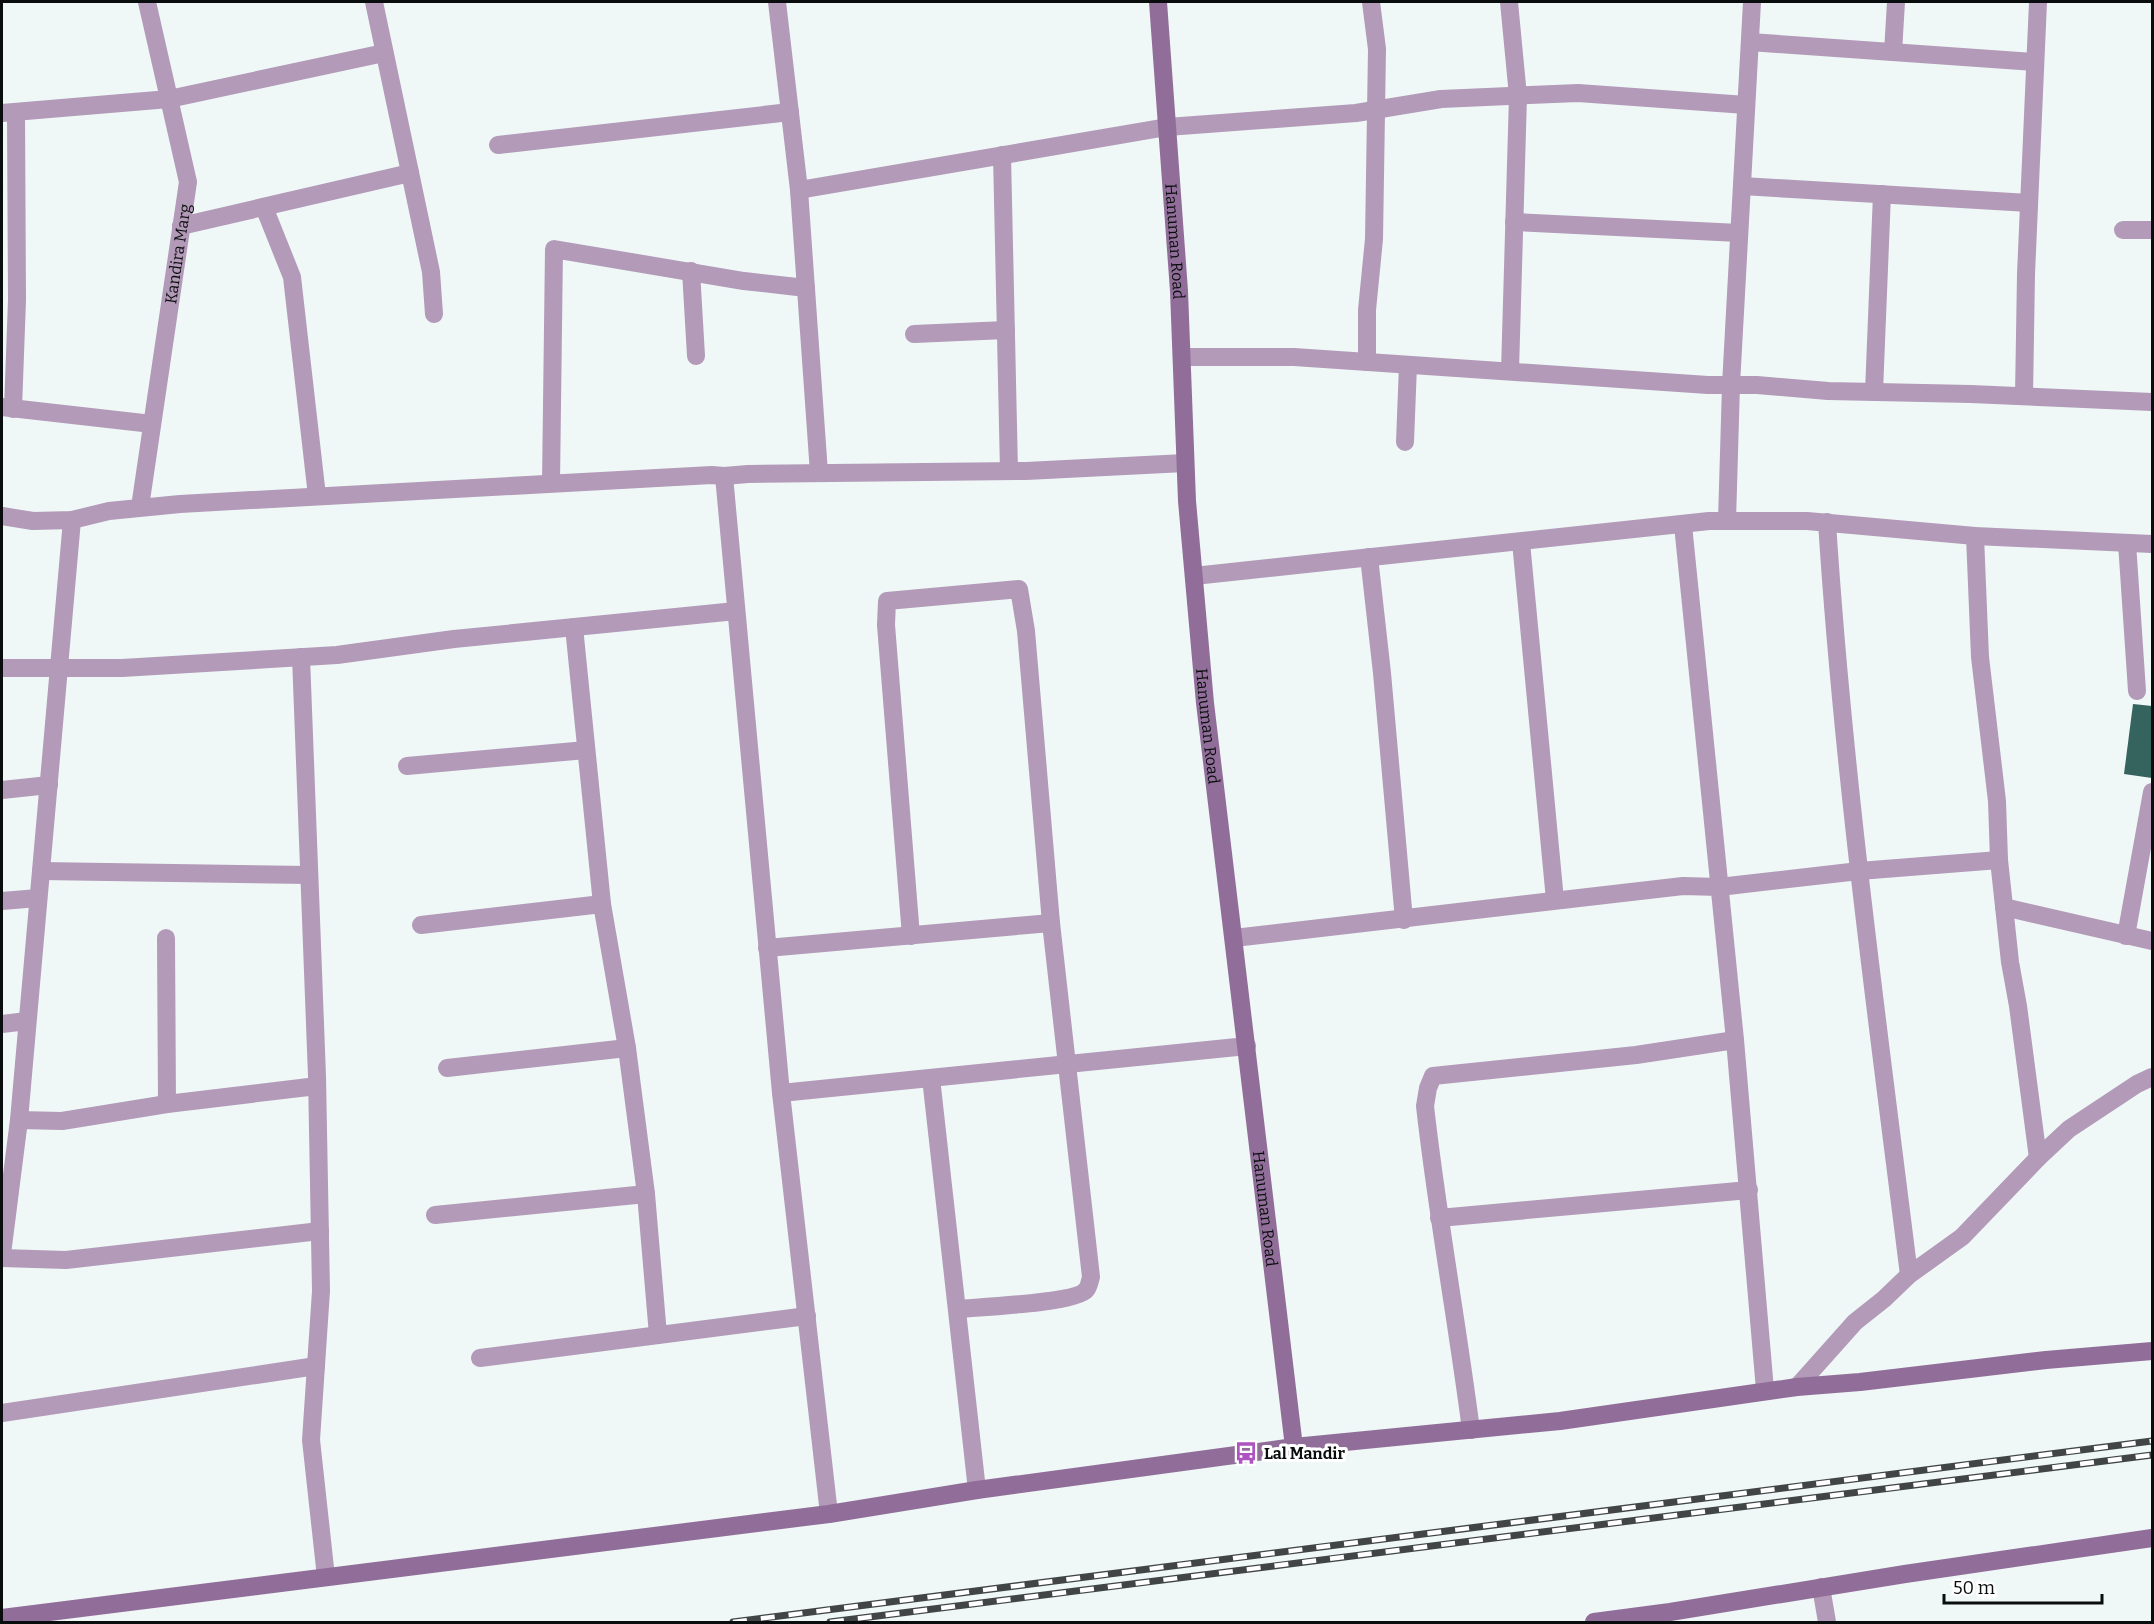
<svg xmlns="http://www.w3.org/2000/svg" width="2154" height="1624" font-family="Bitter,serif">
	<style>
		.building { fill: #35635e }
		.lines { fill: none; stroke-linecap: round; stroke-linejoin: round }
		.street { stroke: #b29ab8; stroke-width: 18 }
		.secondary { stroke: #916e99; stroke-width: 18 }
		.rail-casing { stroke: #414545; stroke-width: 7 }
		.rail { stroke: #fff; stroke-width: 4.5; stroke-dasharray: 14; stroke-linecap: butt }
		.labels { text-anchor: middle; stroke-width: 6; stroke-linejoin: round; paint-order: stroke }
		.street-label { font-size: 16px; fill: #0a0d0d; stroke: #fff }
		.poi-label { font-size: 16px; font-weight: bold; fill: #0a0d0d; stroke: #fff; text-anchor: start }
	</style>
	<rect width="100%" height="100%" fill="#eff8f7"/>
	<!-- building -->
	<path class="building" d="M2133,704L2152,706V778L2124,774Z"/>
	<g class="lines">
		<!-- street -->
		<g class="street">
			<path d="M374,2L431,272L434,314"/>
			<path d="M777,2L799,190L819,473"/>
			<path d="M1509,2L1518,96L1510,371"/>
			<path d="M1750,42L2035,62"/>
			<path d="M1893,52L1896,2"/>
			<path d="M2,113L169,99L384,53"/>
			<path d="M498,145L790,112"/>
			<path d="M1002,155L1009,471"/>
			<path d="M1742,186L2029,203"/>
			<path d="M799,190L1167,127L1356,113L1441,99L1578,93L1746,105"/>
			<path d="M264,207L292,277L317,496"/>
			<path d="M1514,222L1739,233"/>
			<path d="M181,226L410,173"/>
			<path d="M2123,230H2152"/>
			<path d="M691,271L696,356"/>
			<path d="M914,334L1006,330"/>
			<path d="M1182,357H1294L1708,385H1757L1828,391L1971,394L2152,402"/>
			<path d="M1367,362V310L1374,239L1377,49L1371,2"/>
			<path d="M1874,392L1882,194"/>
			<path d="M2024,396L2026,274L2038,2"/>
			<path d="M2,407L152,424"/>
			<path d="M13,409L17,300L16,113"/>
			<path d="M1405,442L1408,365"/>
			<path d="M724,476L781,1093L829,1514"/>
			<path d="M551,483L554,249L744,281L806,288"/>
			<path id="s1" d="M140,507L188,182L147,2"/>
			<path d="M2,516L33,521L72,520L109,511L180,504L712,475L724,476L748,474L1026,471L1185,463"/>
			<path d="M1727,521L1731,385L1752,2"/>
			<path d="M1827,522C1843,774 1878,1025 1909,1275"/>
			<path d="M1683,525L1735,1040L1765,1390"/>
			<path d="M1975,536L1980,657L1997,801L1999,860L2010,962L2018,1006L2038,1158"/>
			<path d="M1521,542L1555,900"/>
			<path d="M2127,543L2137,691"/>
			<path d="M1369,557L1382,673L1404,920"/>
			<path d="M1194,576L1709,521H1807L1975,536L2152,544"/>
			<path d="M574,627L602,904L627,1048L646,1194L658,1335"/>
			<path d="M301,657L317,1076L321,1291L311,1440L326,1577"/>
			<path d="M2,668H122L337,655L454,639L736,611"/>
			<path d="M407,766L586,750"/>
			<path d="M2,790L49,785"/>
			<path d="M41,871L309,875"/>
			<path d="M2,901L38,898"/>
			<path d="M2004,907L2152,941"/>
			<path d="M421,925L602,904"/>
			<path d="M911,936L886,625L887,601L1019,589L1026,631L1051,923L1091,1277C1090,1280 1089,1287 1086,1290C1076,1303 979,1307 958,1309"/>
			<path d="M2126,936L2152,792"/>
			<path d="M166,938L167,1104"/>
			<path d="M1234,938L1683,886L1719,887L1859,871L1999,860"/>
			<path d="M767,948L1051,923"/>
			<path d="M2,1024L27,1021"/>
			<path d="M447,1068L627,1048"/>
			<path d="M931,1078L977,1490"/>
			<path d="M781,1093L1247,1046"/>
			<path d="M19,1120L62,1121L167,1104L317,1086"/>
			<path d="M435,1215L646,1194"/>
			<path d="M1439,1218L1749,1190"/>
			<path d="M2,1254L19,1120L72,520"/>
			<path d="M2,1258L66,1260L320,1231"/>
			<path d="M480,1358L807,1316"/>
			<path d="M1797,1387L1855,1322L1884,1299L1909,1275L1962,1237L2038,1158L2069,1129L2137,1084L2152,1077"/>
			<path d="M2,1413L316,1366"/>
			<path d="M1471,1430C1457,1321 1437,1214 1425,1106L1428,1088L1433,1076L1636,1055L1735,1040"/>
			<path d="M1821,1587L1827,1622"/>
		</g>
		<!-- secondary -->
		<g class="secondary">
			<path id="s2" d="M1158,2L1179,291L1187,501L1205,703L1294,1447"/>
			<path d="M2,1618L829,1514L977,1490L1294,1447L1560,1421L1797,1387L1860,1382L2046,1360L2152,1351"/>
			<path d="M1594,1622L1670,1612L1905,1574L2152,1538"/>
		</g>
		<!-- rail casing -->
		<g class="rail-casing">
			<g id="rail">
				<path d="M733,1622L2152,1441"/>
				<path d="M830,1622L2152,1455"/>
			</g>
		</g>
		<!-- rail -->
		<use href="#rail" class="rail"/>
	</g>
	<!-- icons -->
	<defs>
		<g id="bus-bare" transform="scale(1.8)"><path d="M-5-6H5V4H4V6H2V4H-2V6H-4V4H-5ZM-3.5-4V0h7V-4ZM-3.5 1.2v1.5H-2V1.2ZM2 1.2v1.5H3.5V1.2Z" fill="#ad54c1" stroke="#fff" stroke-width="2.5" paint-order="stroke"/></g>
	</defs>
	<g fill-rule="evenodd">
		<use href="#bus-bare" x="1246" y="1453"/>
	</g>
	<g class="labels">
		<!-- street labels -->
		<g class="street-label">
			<text dy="6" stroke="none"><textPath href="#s2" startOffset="240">Hanuman Road</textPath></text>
			<text dy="6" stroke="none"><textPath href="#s1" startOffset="256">Kandira Marg</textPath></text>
			<text dy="6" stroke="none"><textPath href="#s2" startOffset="726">Hanuman Road</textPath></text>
			<text dy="6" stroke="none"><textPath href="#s2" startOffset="1212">Hanuman Road</textPath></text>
		</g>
		<!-- poi labels -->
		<g class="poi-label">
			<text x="1264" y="1459">Lal Mandir</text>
		</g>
	</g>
	<!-- border -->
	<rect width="2154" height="1624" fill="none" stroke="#0a0d0d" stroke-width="6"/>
	<!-- scale -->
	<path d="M1944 1594v9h158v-9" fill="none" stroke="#0a0d0d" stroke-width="3"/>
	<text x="1953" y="1594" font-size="18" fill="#0a0d0d" stroke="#ffffff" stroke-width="4.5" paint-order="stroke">50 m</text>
</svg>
